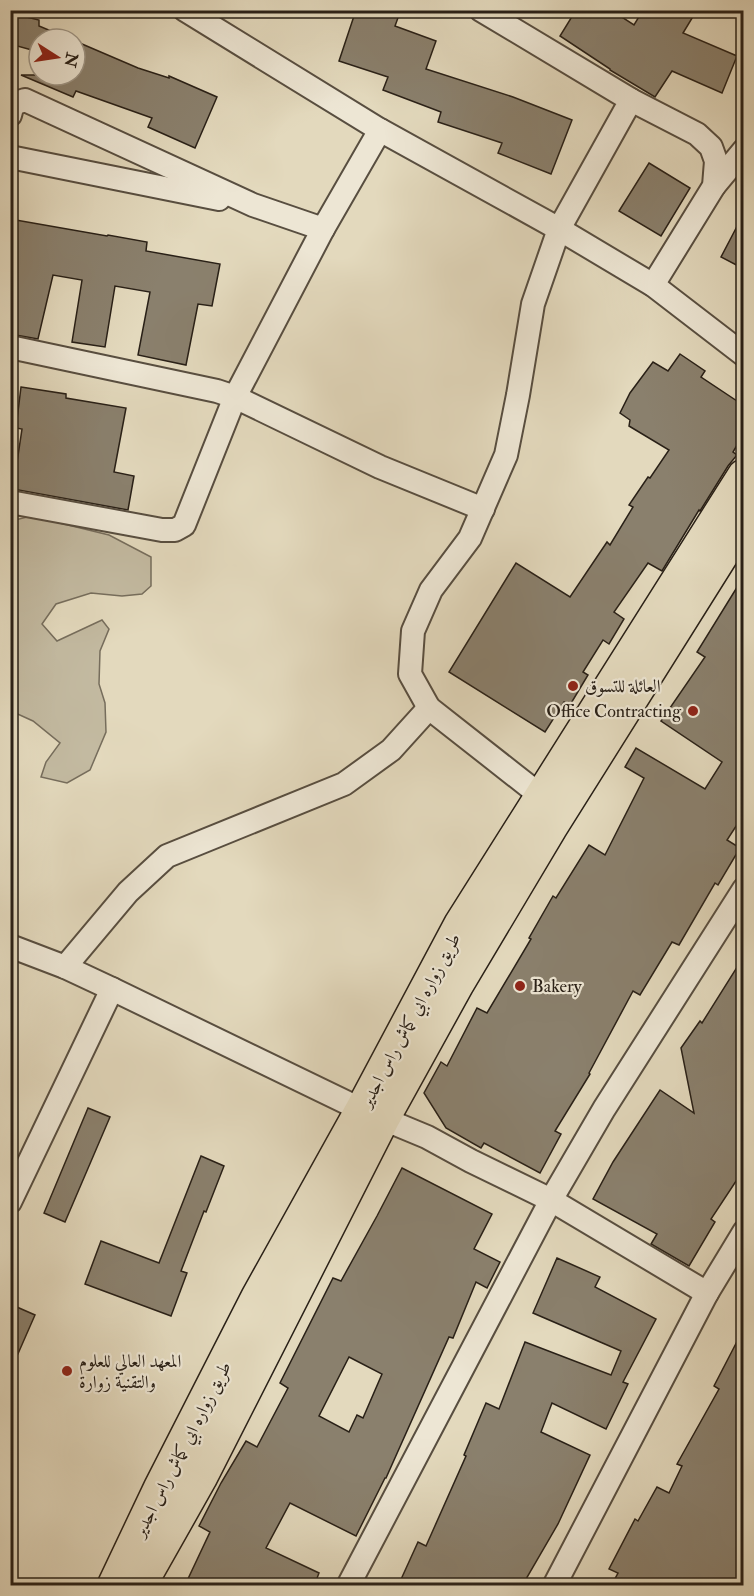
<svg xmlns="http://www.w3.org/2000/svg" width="754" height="1596" font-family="'IM FELL Double Pica',Amiri,serif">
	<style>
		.green { fill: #c3baa1; stroke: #766d5c; stroke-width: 1.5 }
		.building { fill: #8a806d; stroke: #292017; stroke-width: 1.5; fill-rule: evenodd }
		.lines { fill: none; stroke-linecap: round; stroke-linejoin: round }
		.minor-casing { stroke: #584e40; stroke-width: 26 }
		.primary-casing { stroke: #292017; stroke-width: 36 }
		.minor { stroke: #ede6d4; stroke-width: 22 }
		.primary { stroke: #e3d9bd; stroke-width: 33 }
		.poi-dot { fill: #8f2418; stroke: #ede6d4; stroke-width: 2 }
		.labels { text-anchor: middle; stroke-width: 4.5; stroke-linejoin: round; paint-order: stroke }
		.poi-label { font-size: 18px; fill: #292017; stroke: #ede6d4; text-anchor: start }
		.street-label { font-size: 18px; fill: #292017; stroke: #ede6d4 }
	</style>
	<rect width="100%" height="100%" fill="#e3d9bd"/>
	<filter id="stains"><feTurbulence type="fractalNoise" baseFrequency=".00333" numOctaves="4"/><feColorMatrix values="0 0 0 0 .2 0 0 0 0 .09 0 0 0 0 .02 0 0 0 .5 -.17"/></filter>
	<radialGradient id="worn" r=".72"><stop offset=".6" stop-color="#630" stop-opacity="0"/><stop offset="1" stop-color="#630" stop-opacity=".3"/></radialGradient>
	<!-- green -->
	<path class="green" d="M31,516L109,535L151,557V586L142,594L122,596L91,593L56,604L42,624L57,641L102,620L109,629L100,651L99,684L105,703L106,732L90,770L67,783L41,777L46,762L60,743L33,721L11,711V521Z"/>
	<!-- building -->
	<g class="building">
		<path d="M356,10H386L399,15L395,26L436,41L426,69L513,97L572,120L551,174L498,153L502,143L438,122L441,112L383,90L388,77L339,61Z"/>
		<path d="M576,10H611L634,25L643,10H697L683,33L737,56L722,93L672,71L655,97L610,70V69L560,36Z"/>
		<path d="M10,13L39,20V26L70,39H39V52L10,44Z"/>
		<path d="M75,41L138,68L169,78V76L217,97L195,148L148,127L152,118L76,91L73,97L21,75H75Z"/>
		<path d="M649,163L690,188L661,236L619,211Z"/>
		<path d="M744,213V269L721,257Z"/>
		<path d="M10,219L107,236L108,235L147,242L146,251L220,264L212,306L198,304L186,365L138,355L150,292L115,286L105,347L72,342L82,280L53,275L38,339L10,334Z"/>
		<path d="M680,354L705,371L701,377L743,405L741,412L744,414V433L733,452L737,455L728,466L700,511L699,510L662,571L648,563L614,612L624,619L609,644L603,640L583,672L588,675L570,705L564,702L545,732L449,672L516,563L570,597L607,542L610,545L633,507L629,505L648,477L650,478L669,450L629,426L630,420L620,413L630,393L653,362L668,371Z"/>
		<path d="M21,387L66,394V398L126,408L114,472L134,476L128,510L13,489L22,429L16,428Z"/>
		<path d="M744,576V814L727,840L740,848L718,885L715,883L679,945L672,942L640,995L633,991L589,1073L590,1074L555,1131L561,1134L540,1173L484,1143L481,1148L446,1128L424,1093L441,1062L447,1066L477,1008L487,1013L531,939L529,938L553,896L556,898L589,845L605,855L644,778L625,767L636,748L705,789L722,762L661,721L705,657L697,652Z"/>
		<path d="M744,956V1169L711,1219L715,1222L689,1266L651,1244L657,1234L593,1199L613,1162L660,1090L694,1113L681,1048L700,1021L702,1023Z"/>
		<path d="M88,1108L110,1117L65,1222L44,1213Z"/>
		<path d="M201,1156L224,1166L206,1212L204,1211L181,1271L187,1273L171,1316L85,1284L101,1241L159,1263Z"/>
		<path d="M402,1168L492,1214L474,1249L500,1262L487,1288L476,1282L453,1338L449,1337L386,1478H385L356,1536L290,1503L266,1548L319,1573L314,1586H196L187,1581L210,1532L199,1526L221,1483L246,1441L257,1447L288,1388L280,1383L333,1278L341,1281L377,1216ZM349,1357L382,1374L363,1418L357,1415L349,1432L319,1416Z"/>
		<path d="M557,1258L600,1277L595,1287L656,1319L623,1382L628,1384L606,1429L552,1403L541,1432L590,1455L558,1524L522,1586H398L418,1542L426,1546L466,1456L464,1455L486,1403L499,1409L525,1342L611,1375L621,1351L533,1313Z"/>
		<path d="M10,1304L35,1315L10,1372Z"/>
		<path d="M744,1328V1586H611L618,1573L609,1569L635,1519L638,1521L657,1487L669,1493L682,1466L677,1464L719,1389L714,1386Z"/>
	</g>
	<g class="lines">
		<!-- minor casing -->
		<g class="minor-casing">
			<g id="minor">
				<path d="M185,10L380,130L559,229L653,285L744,355"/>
				<path d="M481,10L631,100L559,229L533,304L518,395L506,455L470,538L431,590L413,631L410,674L429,708L541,796"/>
				<path d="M631,100L697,134L711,147L716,161L714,186L653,285"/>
				<path d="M10,115L13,104L25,100L253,205L323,229"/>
				<path d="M10,157L219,199"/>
				<path d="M714,186L744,150"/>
				<path d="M10,347L217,391L235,397L380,467L483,509"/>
				<path d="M10,502L162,530H175L184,525L235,397L323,229L380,130"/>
				<path d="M10,946L65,967L112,989L362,1110L427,1137L471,1161L551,1200L707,1293"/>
				<path d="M65,967L128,892L167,856L344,784L391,750L429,708"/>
				<path d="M10,1202L112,989"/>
				<path d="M348,1586L551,1200L604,1109L744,889"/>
				<path d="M554,1586L707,1293L744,1232"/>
			</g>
		</g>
		<!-- primary casing -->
		<g class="primary-casing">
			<g id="primary">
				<path d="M114,1586L160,1489L258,1297L362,1110L461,924L744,476"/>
				<path d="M139,1586L200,1478L383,1118L457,984L550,828L744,519"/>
			</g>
		</g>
		<!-- minor -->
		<use href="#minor" class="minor"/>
		<!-- primary -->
		<use href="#primary" class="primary"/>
	</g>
	<!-- markers -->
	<g class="poi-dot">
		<circle cx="573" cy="686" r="6"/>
		<circle cx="693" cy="711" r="6"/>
		<circle cx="520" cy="986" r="6"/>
		<circle cx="67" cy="1371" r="6"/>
	</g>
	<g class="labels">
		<!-- poi labels -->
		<g class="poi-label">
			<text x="585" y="692">العائلة للتسوق</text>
			<text x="681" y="717" text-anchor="end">Office Contracting</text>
			<text x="532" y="992">Bakery</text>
			<text x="79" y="1367">المعهد العالي للعلوم<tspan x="79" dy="21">والتقنية زوارة</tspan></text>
		</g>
		<!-- street labels -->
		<g class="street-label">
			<text transform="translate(410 1020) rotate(-62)" y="6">طريق زواره ابي كماش راس اجدير</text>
			<text transform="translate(182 1449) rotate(-63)" y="6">طريق زواره ابي كماش راس اجدير</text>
		</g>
	</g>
	<!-- margin -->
	<rect width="754" height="1596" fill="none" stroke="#e3d9bd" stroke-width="36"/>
	<rect x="12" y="12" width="730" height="1572" fill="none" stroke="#292017" stroke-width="3"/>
	<rect x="18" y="18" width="718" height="1560" fill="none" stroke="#292017" stroke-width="1.5"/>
	<!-- north arrow -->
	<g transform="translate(57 57) rotate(102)"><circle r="28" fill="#ede6d4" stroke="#9f9788" stroke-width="1.5"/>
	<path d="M0-4.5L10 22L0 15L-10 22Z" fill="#8f2418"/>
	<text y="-9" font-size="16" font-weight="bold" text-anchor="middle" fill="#292017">N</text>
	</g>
	<rect width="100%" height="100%" filter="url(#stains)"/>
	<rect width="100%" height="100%" fill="url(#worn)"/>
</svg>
